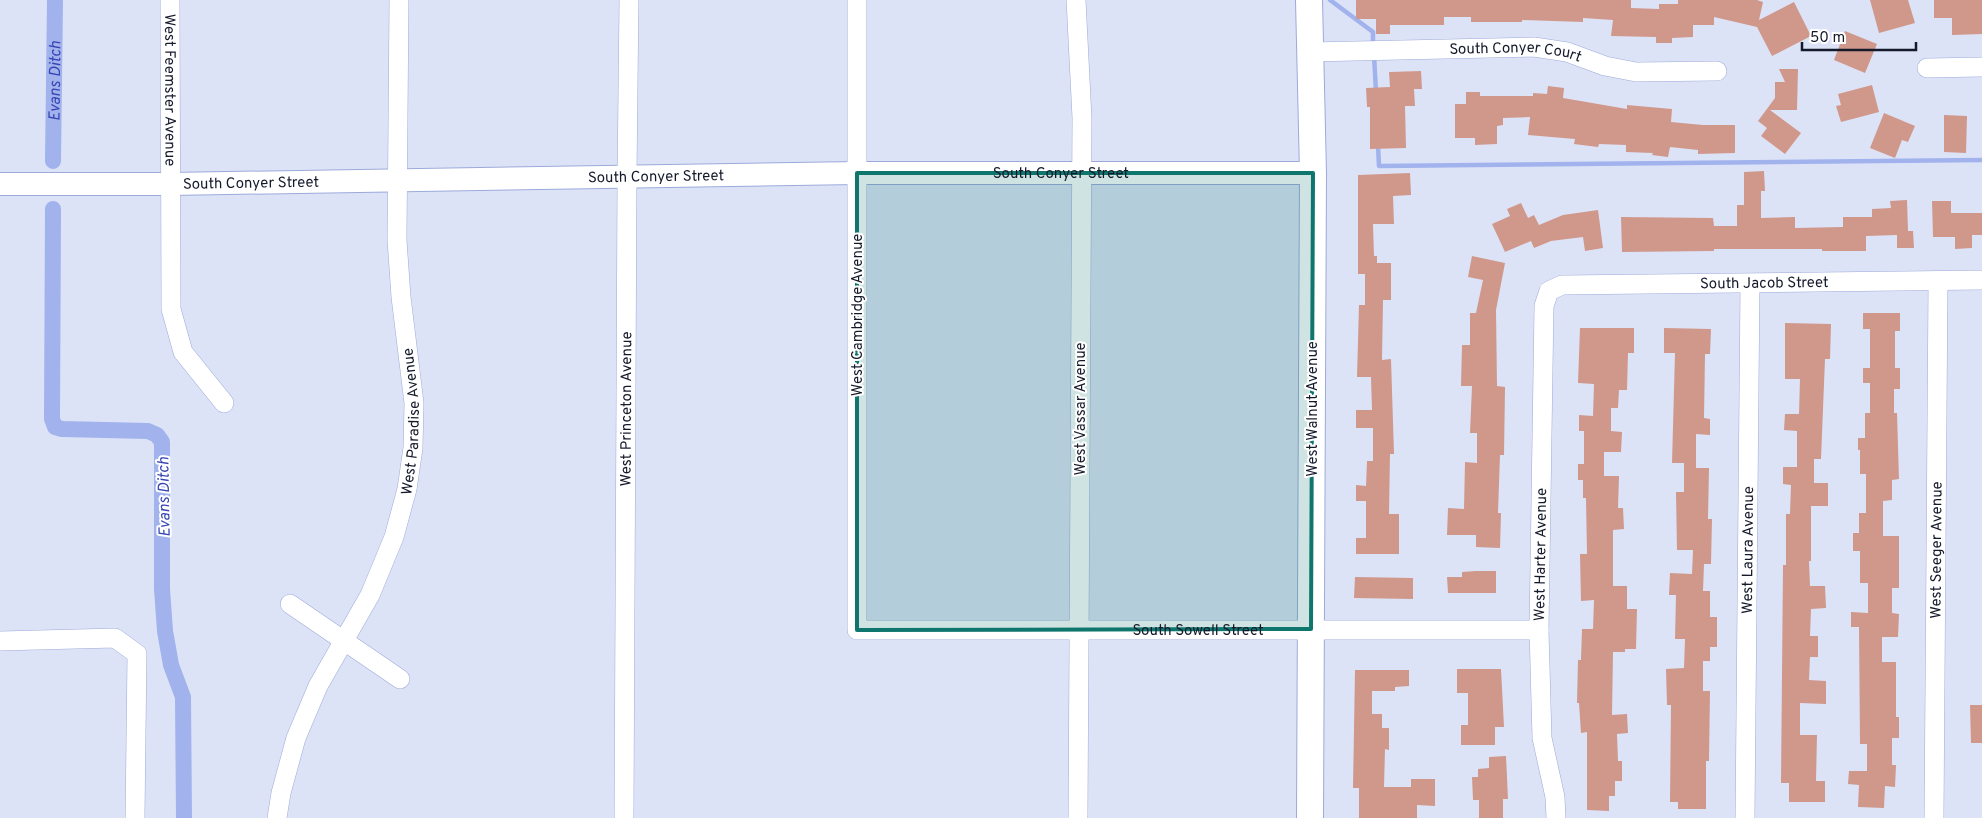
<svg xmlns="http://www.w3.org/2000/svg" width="1982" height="818" font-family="Overpass,sans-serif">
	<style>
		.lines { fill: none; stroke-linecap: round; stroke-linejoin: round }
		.stream { stroke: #a1b2ed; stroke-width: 4.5 }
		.canal { stroke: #a1b2ed; stroke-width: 16 }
		.building { fill: #d0978b }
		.minor-casing { stroke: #9caada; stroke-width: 20 }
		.tertiary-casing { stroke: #9caada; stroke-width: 24 }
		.secondary-casing { stroke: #9caada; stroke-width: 28 }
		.minor { stroke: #fff; stroke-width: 19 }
		.tertiary { stroke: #fff; stroke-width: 22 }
		.secondary { stroke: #fff; stroke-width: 26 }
		.marked { fill: #0f766e; fill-opacity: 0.2; stroke: #0f766e; stroke-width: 4; stroke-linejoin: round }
		.labels { text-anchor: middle; stroke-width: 4; stroke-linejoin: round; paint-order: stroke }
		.street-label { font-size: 15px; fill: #151a2b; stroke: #fff }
		.water-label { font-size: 16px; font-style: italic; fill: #3744b4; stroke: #fff }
	</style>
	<rect width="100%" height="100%" fill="#dde3f7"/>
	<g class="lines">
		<!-- stream -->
		<g class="stream">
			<path d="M1330,0L1373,32V47"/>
			<path d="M1374,55L1376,92"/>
			<path d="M1378,145L1379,166L1982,160"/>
		</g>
		<!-- canal -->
		<g class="canal">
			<path id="s1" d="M53,161L55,0"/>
			<path d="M53,209L52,419L55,427L62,429L148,431L157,435L162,442V589L165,631L171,665L183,697L184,818"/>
		</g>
	</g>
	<!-- building -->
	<g class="building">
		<path d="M1356,0H1631V8L1659,9V4H1678V0H1757L1763,2L1759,20L1794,2L1811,36L1772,56L1757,27L1714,17V25H1693V37L1672,38V43H1656V37L1611,36L1613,20L1583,18V22L1522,20V22H1471V17H1444V25H1390V34H1376V19H1356Z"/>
		<path d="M1870,0H1908L1915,23L1879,33Z"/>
		<path d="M1934,0H1982V34L1952,35V18H1934Z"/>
		<path d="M1845,31L1877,44L1865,73L1834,60Z"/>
		<path d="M1779,69H1798L1797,110H1770L1801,133L1785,154L1761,136L1767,128L1758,121L1775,98V82H1785Z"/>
		<path d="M1421,71L1422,89H1414L1415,106H1405L1406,148L1370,149V107H1367L1366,88L1390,87L1389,72Z"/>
		<path d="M1872,85L1879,112L1841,122L1836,106L1841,105L1838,94Z"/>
		<path d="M1548,86L1564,88L1563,98L1627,109V105L1672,109L1671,122L1703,125H1735V153L1698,154V150L1670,147L1668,157L1652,155L1653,153L1626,152V145L1599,144L1598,147L1574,144L1575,139L1528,135L1530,117L1503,118V125L1497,126V144L1475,145V138H1455V104H1466V92H1480V96H1533V93L1547,94Z"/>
		<path d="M1884,113L1915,126L1908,142L1902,140L1895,158L1870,148Z"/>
		<path d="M1944,115L1967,116L1966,153L1944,152Z"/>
		<path d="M1764,171L1765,191H1761V218L1795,217V228L1843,227V217H1872V209L1891,208L1890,201L1907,200L1908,231H1913L1914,248H1897V235L1866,236V251H1822V249H1714V251L1622,252L1621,217L1713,218L1714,226H1737V205H1744V172Z"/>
		<path d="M1410,173L1411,195L1393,196L1394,224H1373L1374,256H1377V263H1391V300H1383L1382,360L1391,359L1394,454H1390L1389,514H1399V554H1356V538H1366V501H1356V485L1366,486L1367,461H1373V428H1356V410H1372L1371,377H1357L1359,305H1365V274H1358V175Z"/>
		<path d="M1932,201H1951V213H1982V235H1972V248L1955,249V237H1933Z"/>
		<path d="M1521,203L1528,218L1534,215L1539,225L1563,215L1598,210L1603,248L1585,251L1583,237L1551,241L1534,248L1531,241L1505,252L1492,224L1510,216L1507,209Z"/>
		<path d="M1472,256L1505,263L1496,310L1497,386L1505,387L1504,455H1500L1498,513H1501L1500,548L1476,547V535H1447L1448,508L1464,509L1465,462L1477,463V433H1470L1472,386H1461L1462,345H1470V313H1476L1483,280L1468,277Z"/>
		<path d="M1863,313H1900V331H1895V368H1900V389H1894V413H1897L1899,479L1892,480V500L1883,501V536H1899V588H1892V613L1899,614L1898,637H1882V662H1896V717H1899V738H1892V765H1896L1895,787L1885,786L1884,808L1858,807L1859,785L1848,784L1849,771H1867V744H1860L1859,627H1851V612L1868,613V583H1860V551H1853V533H1859V513H1866V474H1860V450H1858V438H1865V413H1870V383H1863V368H1870V329H1863Z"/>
		<path d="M1785,323L1831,324L1830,359H1825L1821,459H1814V483H1828V506H1811V561H1809L1810,586H1825L1826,608L1811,609L1810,636H1818V657H1810L1809,680L1826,681V704L1800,703V735H1817L1816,781H1825V802H1789V783H1781L1783,565H1786V514H1790L1791,485L1783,484V467H1797V431L1784,430L1785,414H1799L1800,379H1785Z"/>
		<path d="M1580,328H1634V353H1628L1627,390H1619L1618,408H1611V431L1622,432L1621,452H1604V476H1619L1618,508H1623L1624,529L1613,530V586H1627V609H1637L1636,649H1625V652H1613L1612,715L1627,714L1628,733L1617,734L1618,761H1622V781H1615V796H1609V811L1587,810V732L1581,733L1579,703H1577L1578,660H1581L1582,629H1593L1594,600L1581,601L1580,554H1587L1586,498H1583V480H1578V464H1584V431H1579V415L1593,416L1594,384L1578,383Z"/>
		<path d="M1664,328L1711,329L1710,354H1705L1704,418L1710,419V435L1696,434V468H1709L1708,519H1712L1711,564H1704L1703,591H1710V617H1717V647H1710V661H1703V691H1710L1709,761H1706V809H1678V802H1670L1671,705H1667L1666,669L1684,668L1685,639H1675L1676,595H1669L1670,573L1692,574L1693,550H1677L1676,492H1684V463H1672L1675,353H1664Z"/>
		<path d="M1476,571H1496V593H1448L1447,577H1462V572Z"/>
		<path d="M1355,577L1413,578V599L1354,598Z"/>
		<path d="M1457,669H1501L1504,727H1495V745H1461V725H1468V693H1457Z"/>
		<path d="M1355,670H1409V686L1395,687V691H1372V714H1382V728H1389V750L1385,749L1384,787H1411V779H1435V806L1417,805V818H1359V788H1353Z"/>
		<path d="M1970,705H1982V743H1971Z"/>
		<path d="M1506,756L1508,799H1503V818H1479V800H1473L1472,777H1478V769L1489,768V757Z"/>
	</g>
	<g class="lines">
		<!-- minor casing -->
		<g class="minor-casing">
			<g id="minor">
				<path id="s2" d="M170,0L171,309L183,352L224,403"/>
				<path id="s3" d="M857,0V630H1539"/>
				<path d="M1076,0L1082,118L1078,818"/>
				<path id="s4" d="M1310,52L1534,47L1567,52L1605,66L1636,72L1717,71"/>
				<path d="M1927,68L1982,67"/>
				<path d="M290,604L400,679"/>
				<path d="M0,641L115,638L137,654L135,818"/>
				<path id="s5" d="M277,818L281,793L296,738L318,686L370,595L394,537L407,489L413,448L414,403L401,297L397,240L399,0"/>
				<path id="s6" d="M624,818L627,177L629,0"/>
				<path id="s7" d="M1556,818L1555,797L1542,738L1539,630L1544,306L1549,291L1562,285L1982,280"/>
				<path id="s8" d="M1745,818L1750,284"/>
				<path id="s9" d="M1934,818L1938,282"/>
			</g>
		</g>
		<!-- tertiary casing -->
		<g class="tertiary-casing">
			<g id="tertiary">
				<path id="s10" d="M0,184H170L857,173H1313"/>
			</g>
		</g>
		<!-- secondary casing -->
		<g class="secondary-casing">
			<path id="secondary" d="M1309,0L1313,173L1310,818"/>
		</g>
		<!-- minor -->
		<use href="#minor" class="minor"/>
		<!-- tertiary -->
		<use href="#tertiary" class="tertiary"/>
		<!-- secondary -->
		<use href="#secondary" class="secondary"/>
	</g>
	<!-- marked area -->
	<path class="marked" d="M857,173H1313L1311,629L857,630Z"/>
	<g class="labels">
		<!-- street labels -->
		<g class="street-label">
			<text dy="5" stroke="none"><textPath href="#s4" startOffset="206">South Conyer Court</textPath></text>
			<text dy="5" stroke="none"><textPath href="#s2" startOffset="90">West Feemster Avenue</textPath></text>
			<text dy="5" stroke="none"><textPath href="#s10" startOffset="1061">South Conyer Street</textPath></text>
			<text dy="5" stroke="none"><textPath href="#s10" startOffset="656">South Conyer Street</textPath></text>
			<text dy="5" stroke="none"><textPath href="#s10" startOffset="251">South Conyer Street</textPath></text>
			<text dy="5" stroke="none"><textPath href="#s7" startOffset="746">South Jacob Street</textPath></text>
			<text transform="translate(857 315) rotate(-90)" y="5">West Cambridge Avenue</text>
			<text dy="5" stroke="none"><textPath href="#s6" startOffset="409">West Princeton Avenue</textPath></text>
			<text transform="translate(1080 409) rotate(-90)" y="5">West Vassar Avenue</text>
			<text transform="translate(1312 409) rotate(-90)" y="5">West Walnut Avenue</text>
			<text dy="5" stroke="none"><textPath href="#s5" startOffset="424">West Paradise Avenue</textPath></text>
			<text dy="5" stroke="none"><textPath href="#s9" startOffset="268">West Seeger Avenue</textPath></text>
			<text dy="5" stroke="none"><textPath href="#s8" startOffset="268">West Laura Avenue</textPath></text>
			<text dy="5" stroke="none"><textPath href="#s7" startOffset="265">West Harter Avenue</textPath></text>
			<text dy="5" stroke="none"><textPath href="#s3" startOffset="971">South Sowell Street</textPath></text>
		</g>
		<!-- water labels -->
		<g class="water-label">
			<text dy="6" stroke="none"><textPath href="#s1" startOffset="80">Evans Ditch</textPath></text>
			<text transform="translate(163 497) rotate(-91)" y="6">Evans Ditch</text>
		</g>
	</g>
	<!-- scale -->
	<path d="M1802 42v8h114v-8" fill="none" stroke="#151a2b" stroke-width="2.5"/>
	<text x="1810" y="42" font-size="15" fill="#151a2b" stroke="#ffffff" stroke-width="4" paint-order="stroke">50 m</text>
</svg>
